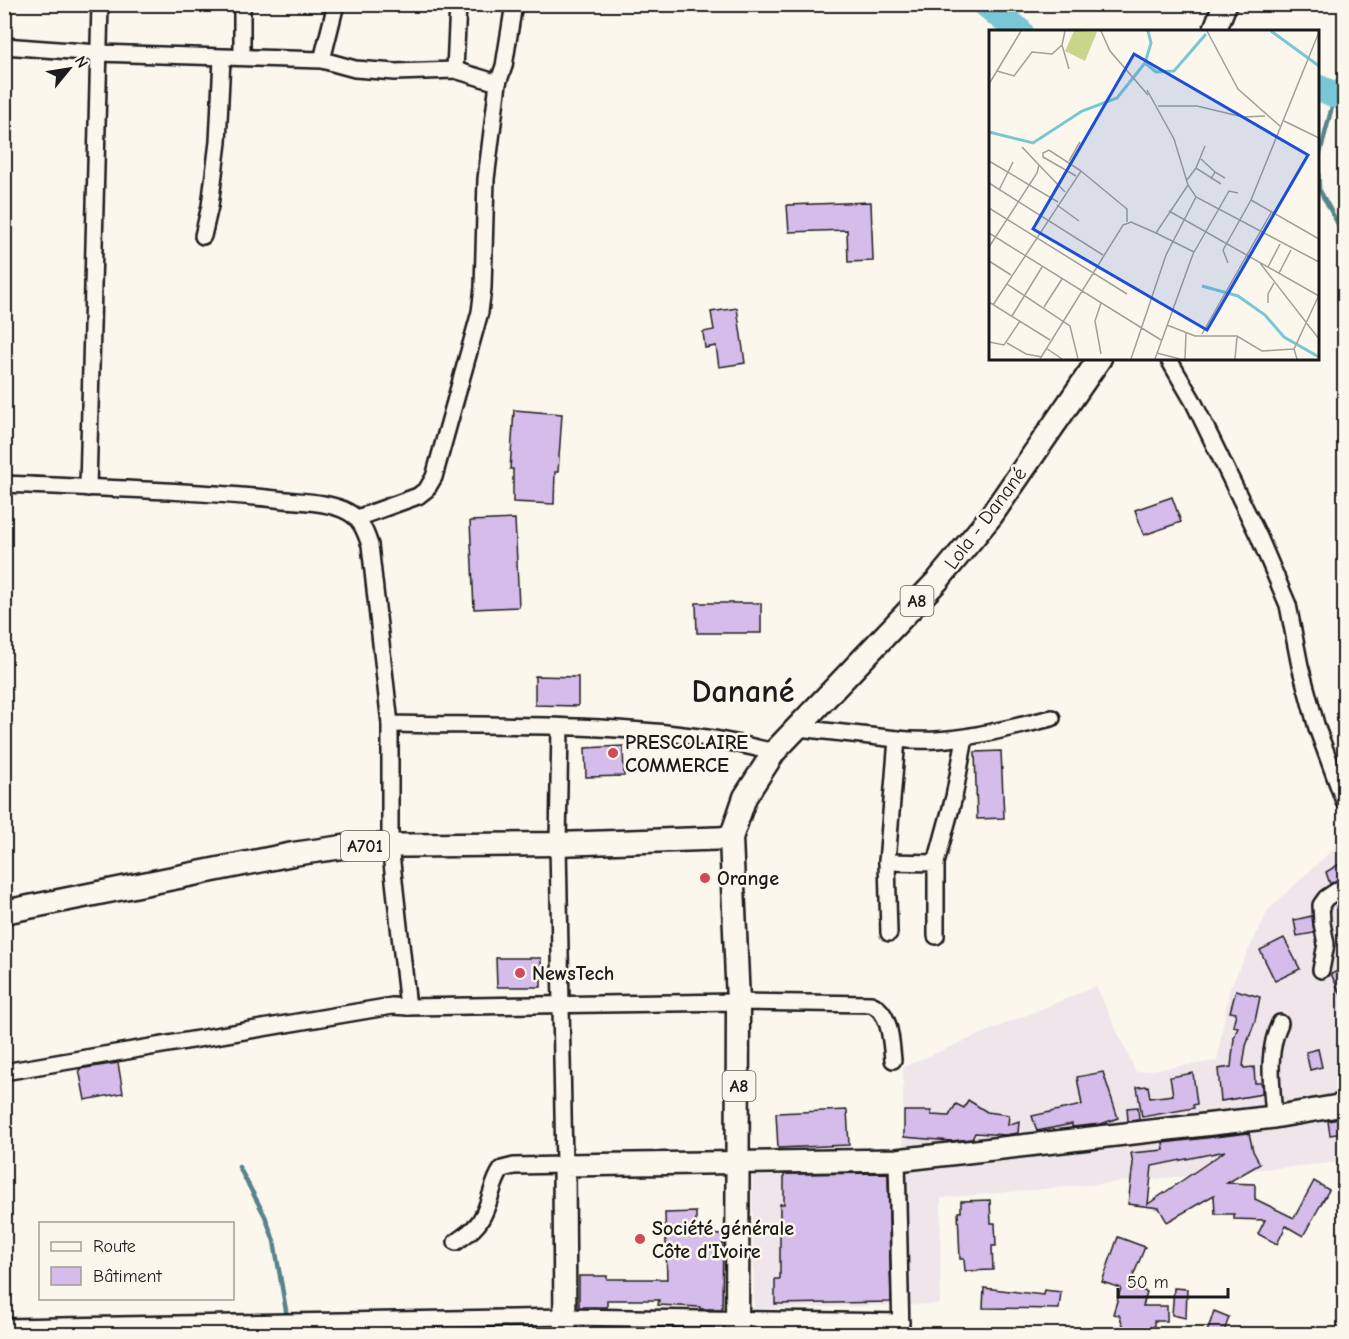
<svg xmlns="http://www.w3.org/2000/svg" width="1349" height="1339" font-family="'Comic Neue',sans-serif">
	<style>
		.built { fill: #f0e5eb }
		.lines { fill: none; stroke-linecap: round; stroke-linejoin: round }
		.stream { stroke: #54838c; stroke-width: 4.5 }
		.river { stroke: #79c7d6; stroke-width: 27 }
		.building { fill: #d5bcea; stroke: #1c1c1c; stroke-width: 1.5; fill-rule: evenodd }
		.street-casing { stroke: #1c1c1c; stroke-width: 20 }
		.secondary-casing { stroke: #1c1c1c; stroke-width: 26 }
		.primary-casing { stroke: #1c1c1c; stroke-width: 27 }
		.street { stroke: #fbf7ec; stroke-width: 15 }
		.secondary { stroke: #fbf7ec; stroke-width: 21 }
		.primary { stroke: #fbf7ec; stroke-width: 22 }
		.poi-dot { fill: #d1495b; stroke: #fbf7ec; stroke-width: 2 }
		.labels { text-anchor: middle; stroke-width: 5; stroke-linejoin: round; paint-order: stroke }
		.shield { fill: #fbf7ec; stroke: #5f5e5a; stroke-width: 1.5 }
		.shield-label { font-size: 18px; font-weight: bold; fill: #1c1c1c }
		.street-label { font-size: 20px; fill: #1c1c1c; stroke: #fbf7ec }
		.poi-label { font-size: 20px; font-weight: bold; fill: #1c1c1c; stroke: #fbf7ec; text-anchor: start }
		.town-label { font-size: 32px; font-weight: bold; fill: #1c1c1c; stroke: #fbf7ec }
		.inset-river { fill: none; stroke: #79c7d6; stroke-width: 3 }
		.inset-road { fill: none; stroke: #a29f99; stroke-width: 1.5 }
		.view { fill: #1d4ed8; fill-opacity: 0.15; stroke: #1d4ed8; stroke-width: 3 }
		.inset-edge { fill: none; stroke: #1c1c1c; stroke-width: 3 }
	</style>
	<rect width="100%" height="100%" fill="#fbf7ec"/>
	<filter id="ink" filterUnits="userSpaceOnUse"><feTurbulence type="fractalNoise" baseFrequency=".0167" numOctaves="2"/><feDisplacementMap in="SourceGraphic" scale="12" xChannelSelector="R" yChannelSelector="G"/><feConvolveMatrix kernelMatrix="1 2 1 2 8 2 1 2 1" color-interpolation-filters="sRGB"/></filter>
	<g filter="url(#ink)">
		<!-- built -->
		<path class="built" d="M1344,839V1162L941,1198L940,1304L754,1309L752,1154L903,1149V1067L1096,986L1136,1072L1217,1061L1229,990L1269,909Z"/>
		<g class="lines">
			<!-- stream -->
			<g class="stream">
				<path d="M1335,95L1318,161L1319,189L1344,235"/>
				<path d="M239,1167L265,1216L274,1241L290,1334"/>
			</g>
			<!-- river -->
			<g class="river">
				<path d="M986,4L1020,32"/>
				<path d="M1318,88L1335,95L1344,91"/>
			</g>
		</g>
		<!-- building -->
		<g class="building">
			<path d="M871,202L873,261L848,262L847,230L789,232L787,205Z"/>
			<path d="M737,308L745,363L719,367L716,346L705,348L703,332L714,330L711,312Z"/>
			<path d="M514,410L562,414L558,472H555L554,504L513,502V469H510Z"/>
			<path d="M1172,497L1181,522L1144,535L1135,510Z"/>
			<path d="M515,519L519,607L474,609L470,521Z"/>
			<path d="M696,603H761V633H697Z"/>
			<path d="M535,676L578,677V706L535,705Z"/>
			<path d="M623,746L624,776L586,777L585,748Z"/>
			<path d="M1001,751L1004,818L977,819L975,752Z"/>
			<path d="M1344,861V876L1330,884L1326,872Z"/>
			<path d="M1312,916L1314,933L1297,936L1294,920Z"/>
			<path d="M1284,938L1300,969L1275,981L1260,950Z"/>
			<path d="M496,958H541V987H497Z"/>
			<path d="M1344,968V1001L1331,974Z"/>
			<path d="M1236,990L1260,997L1255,1021L1246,1046L1243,1066L1244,1068L1254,1067L1255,1083H1262V1094L1221,1101L1218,1069L1231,1067L1234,1038L1238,1027L1233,1026L1236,1013L1230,1012Z"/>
			<path d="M1318,1049L1322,1067L1310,1070L1306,1052Z"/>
			<path d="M118,1063L123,1093L85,1100L79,1069Z"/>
			<path d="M1103,1072L1118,1118L1101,1124L1072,1127V1124L1037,1131L1032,1116L1082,1105L1077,1077Z"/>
			<path d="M1193,1073L1197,1104L1193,1105L1194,1108L1142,1117L1137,1087L1148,1086L1150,1098L1173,1095L1170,1077Z"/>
			<path d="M968,1100L987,1112L1009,1115L1008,1125L1019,1121L1018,1133L1005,1135L975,1133L972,1139L951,1141L904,1137V1111H931V1115L949,1116L956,1104L964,1108Z"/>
			<path d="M1138,1107L1139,1120L1128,1121L1127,1108Z"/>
			<path d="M847,1110L849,1145L778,1148L776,1113Z"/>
			<path d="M1344,1118V1133L1330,1135L1328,1121Z"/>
			<path d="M1249,1133L1253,1151L1260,1164L1227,1183L1255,1184V1199L1294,1218L1314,1181L1329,1190L1303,1236L1286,1226L1277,1244L1258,1234L1265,1220L1234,1219V1214H1215L1214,1195L1167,1222L1159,1208L1128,1204L1133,1164L1131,1153L1164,1150L1163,1143ZM1225,1151L1148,1204L1152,1166Z"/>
			<path d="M888,1173L891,1302L775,1304V1279H780V1204H784V1174Z"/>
			<path d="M990,1200L991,1223H995L996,1246H992L993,1270L965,1271L964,1259H960L958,1212H961V1201Z"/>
			<path d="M696,1212V1234L723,1235L722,1309H700V1307L658,1305L659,1300H607V1307H579V1276H607V1279H667L665,1213Z"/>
			<path d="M1118,1237L1145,1247L1129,1286L1147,1292L1143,1306H1167V1321H1154V1330H1140L1142,1335H1127L1119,1315L1113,1314L1121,1288L1102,1282Z"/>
			<path d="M984,1288L1043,1295L1044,1290L1061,1292L1059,1309L983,1308Z"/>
			<path d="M1174,1288L1187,1289L1186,1318L1172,1315Z"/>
			<path d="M1214,1311L1229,1317L1223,1335L1207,1332Z"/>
			<rect x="700" y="1329" width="14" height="6"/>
		</g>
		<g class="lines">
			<!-- street casing -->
			<g class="street-casing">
				<g id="street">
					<path d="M242,4V57"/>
					<path d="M4,46L98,53L322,60L355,69L395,72L455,70L498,83L486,179L483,288L480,312L434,477L427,489L418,496L357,518"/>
					<path d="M322,60L336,4"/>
					<path d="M455,70L458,4"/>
					<path d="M498,83L504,66L514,4"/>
					<path d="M203,236L210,206L218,142L222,58"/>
					<path d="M1168,358L1193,401L1259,537L1288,605L1300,666L1317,728L1344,801"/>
					<path d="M4,484C95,488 186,490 276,499C298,502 328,501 348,512C361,519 365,531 370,545L390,724C496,726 602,723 707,738C729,741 752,747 774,752"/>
					<path d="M88,488L100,4"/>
					<path d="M390,724V845L408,1007"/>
					<path d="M798,728L897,739L887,862L889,933"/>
					<path d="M897,739C950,745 1001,730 1052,718"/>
					<path d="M887,862L936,863V936"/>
					<path d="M936,863L954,797L965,738"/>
					<path d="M1321,970L1326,944L1322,923L1321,905L1326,898L1344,886"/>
					<path d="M4,1072L392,1006L408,1007L738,1002L871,1004C891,1012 891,1042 893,1060"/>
					<path d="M1274,1117C1272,1086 1266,1053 1280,1023"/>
					<path d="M897,1160L901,1334"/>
					<path d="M456,1242C465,1235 476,1229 481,1219C491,1203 491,1184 502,1169L514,1166L564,1165L558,844L560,727"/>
					<path d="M4,1327L565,1317L901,1322"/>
				</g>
			</g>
			<!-- secondary casing -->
			<g class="secondary-casing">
				<path id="secondary" d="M565,1334L564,1165L897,1160L1274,1117L1344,1105"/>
			</g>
			<!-- primary casing -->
			<g class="primary-casing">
				<g id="primary">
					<path d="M1214,32L1225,4"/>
					<path d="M4,912L293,854L350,846L558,844L731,838"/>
					<path d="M737,1334L738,1002L731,838L745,797L774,752L938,580L991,516L1100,358"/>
				</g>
			</g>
			<!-- street -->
			<use href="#street" class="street"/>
			<!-- secondary -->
			<use href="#secondary" class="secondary"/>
			<!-- primary -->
			<use href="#primary" class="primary"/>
		</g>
	</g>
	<!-- markers -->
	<g class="poi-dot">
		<circle cx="613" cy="753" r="6"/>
		<circle cx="705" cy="878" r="6"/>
		<circle cx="520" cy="973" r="6"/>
		<circle cx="640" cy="1239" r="6"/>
	</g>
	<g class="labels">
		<!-- shield labels -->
		<g class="shield">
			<rect x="900.5" y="586" width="33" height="30" rx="4.5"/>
			<rect x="341" y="831" width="48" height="30" rx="4.5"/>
			<rect x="722.5" y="1071" width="33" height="30" rx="4.5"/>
		</g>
		<g class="shield-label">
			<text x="917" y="607">A8</text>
			<text x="365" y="852">A701</text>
			<text x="739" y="1092">A8</text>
		</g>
		<!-- street labels -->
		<g class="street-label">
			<text transform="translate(985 518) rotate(-53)" y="7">Lola - Danané</text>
		</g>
		<!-- poi labels -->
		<g class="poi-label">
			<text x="625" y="749">PRESCOLAIRE<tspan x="625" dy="23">COMMERCE</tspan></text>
			<text x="717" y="885">Orange</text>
			<text x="532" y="980">NewsTech</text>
			<text x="652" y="1235">Société générale<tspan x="652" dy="23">Côte d'Ivoire</tspan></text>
		</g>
		<!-- town labels -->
		<g class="town-label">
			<text x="743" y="702">Danané</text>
		</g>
	</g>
	<!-- overview -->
	<g transform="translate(989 30)">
		<rect width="330" height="330" fill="#fbf7ec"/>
		<path d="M85,1L108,2L96,31L76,21Z" fill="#c9d589"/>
		<path class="inset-river" d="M282,1L330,36M156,33L167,42L185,41L217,4M0,102L44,113L93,81L128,68L156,33L162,13L159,1M213,256L249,266L276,285L295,307L330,327"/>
		<path class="inset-road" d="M76,1L73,15L80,39M112,1L121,21L159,65M218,1L249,59L292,97M8,41L25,46L43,22L63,24L73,15M0,54L32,1M158,60L185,109L199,155L207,167L330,232M169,76H208L254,87L276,86M295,91L330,108M212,129L226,142M0,131L69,172M80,131L91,112M50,135L76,162M207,138L216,116M87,146L54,127V123L60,120L92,141M222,149L226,142L236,148M198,150L207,138L232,154M0,153L114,225M10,160L24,132M262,170L330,209M68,175L90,191M0,178L138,264M180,181L330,266M0,203L172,310M167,203L205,222M0,217L48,143L50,135L33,117M0,231L22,245M239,233L234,220L262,170L330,2M271,233L330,309M279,237L291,214M290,243L302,220M18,254L81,296L89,329M0,272L61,310M279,273V264L285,253M4,275L92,141L138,179V192M55,277L73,249M23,286L53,237M178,295L206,306H248L273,321L305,319M213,304L283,181M0,312L15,315L31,291M18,313L37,324L53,327M57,318L73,329M168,323L191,329M112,324L106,291L112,273M51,329L134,195L142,192L167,203L199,155M142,329L177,225L207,167M166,329L204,224L240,161L249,163M196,329L197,303M246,329L248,307M308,329L305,319L330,265"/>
		<path class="view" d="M145,24L319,125L218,300L44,199Z"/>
		<rect width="330" height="330" class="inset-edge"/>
	</g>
	<!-- margin -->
	<rect width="1349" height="1339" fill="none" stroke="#fbf7ec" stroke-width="24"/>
	<rect x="12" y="12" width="1325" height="1315" fill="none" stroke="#1c1c1c" stroke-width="2" filter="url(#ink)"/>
	<!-- legend -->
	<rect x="39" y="1222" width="195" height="78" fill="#fbf7ec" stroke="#a29f99" stroke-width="1.5"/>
	<rect x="51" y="1242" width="30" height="9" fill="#fbf7ec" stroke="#a29f99" stroke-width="1.5"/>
	<text x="93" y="1252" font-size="18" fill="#1c1c1c">Route</text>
	<rect x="51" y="1267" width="30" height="18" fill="#d5bcea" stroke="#a29f99" stroke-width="1.5"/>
	<text x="93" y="1282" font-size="18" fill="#1c1c1c">Bâtiment</text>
	<!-- north arrow -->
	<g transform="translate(69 69) rotate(60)" stroke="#fbf7ec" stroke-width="4.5" paint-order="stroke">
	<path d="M0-4.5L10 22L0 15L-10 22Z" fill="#1c1c1c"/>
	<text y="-9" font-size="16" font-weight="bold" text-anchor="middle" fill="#1c1c1c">N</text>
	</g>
	<!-- scale -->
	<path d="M1118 1288v9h110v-9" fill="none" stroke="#1c1c1c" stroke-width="3"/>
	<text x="1127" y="1288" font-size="18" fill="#1c1c1c" stroke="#fbf7ec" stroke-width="4.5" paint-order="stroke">50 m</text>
</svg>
